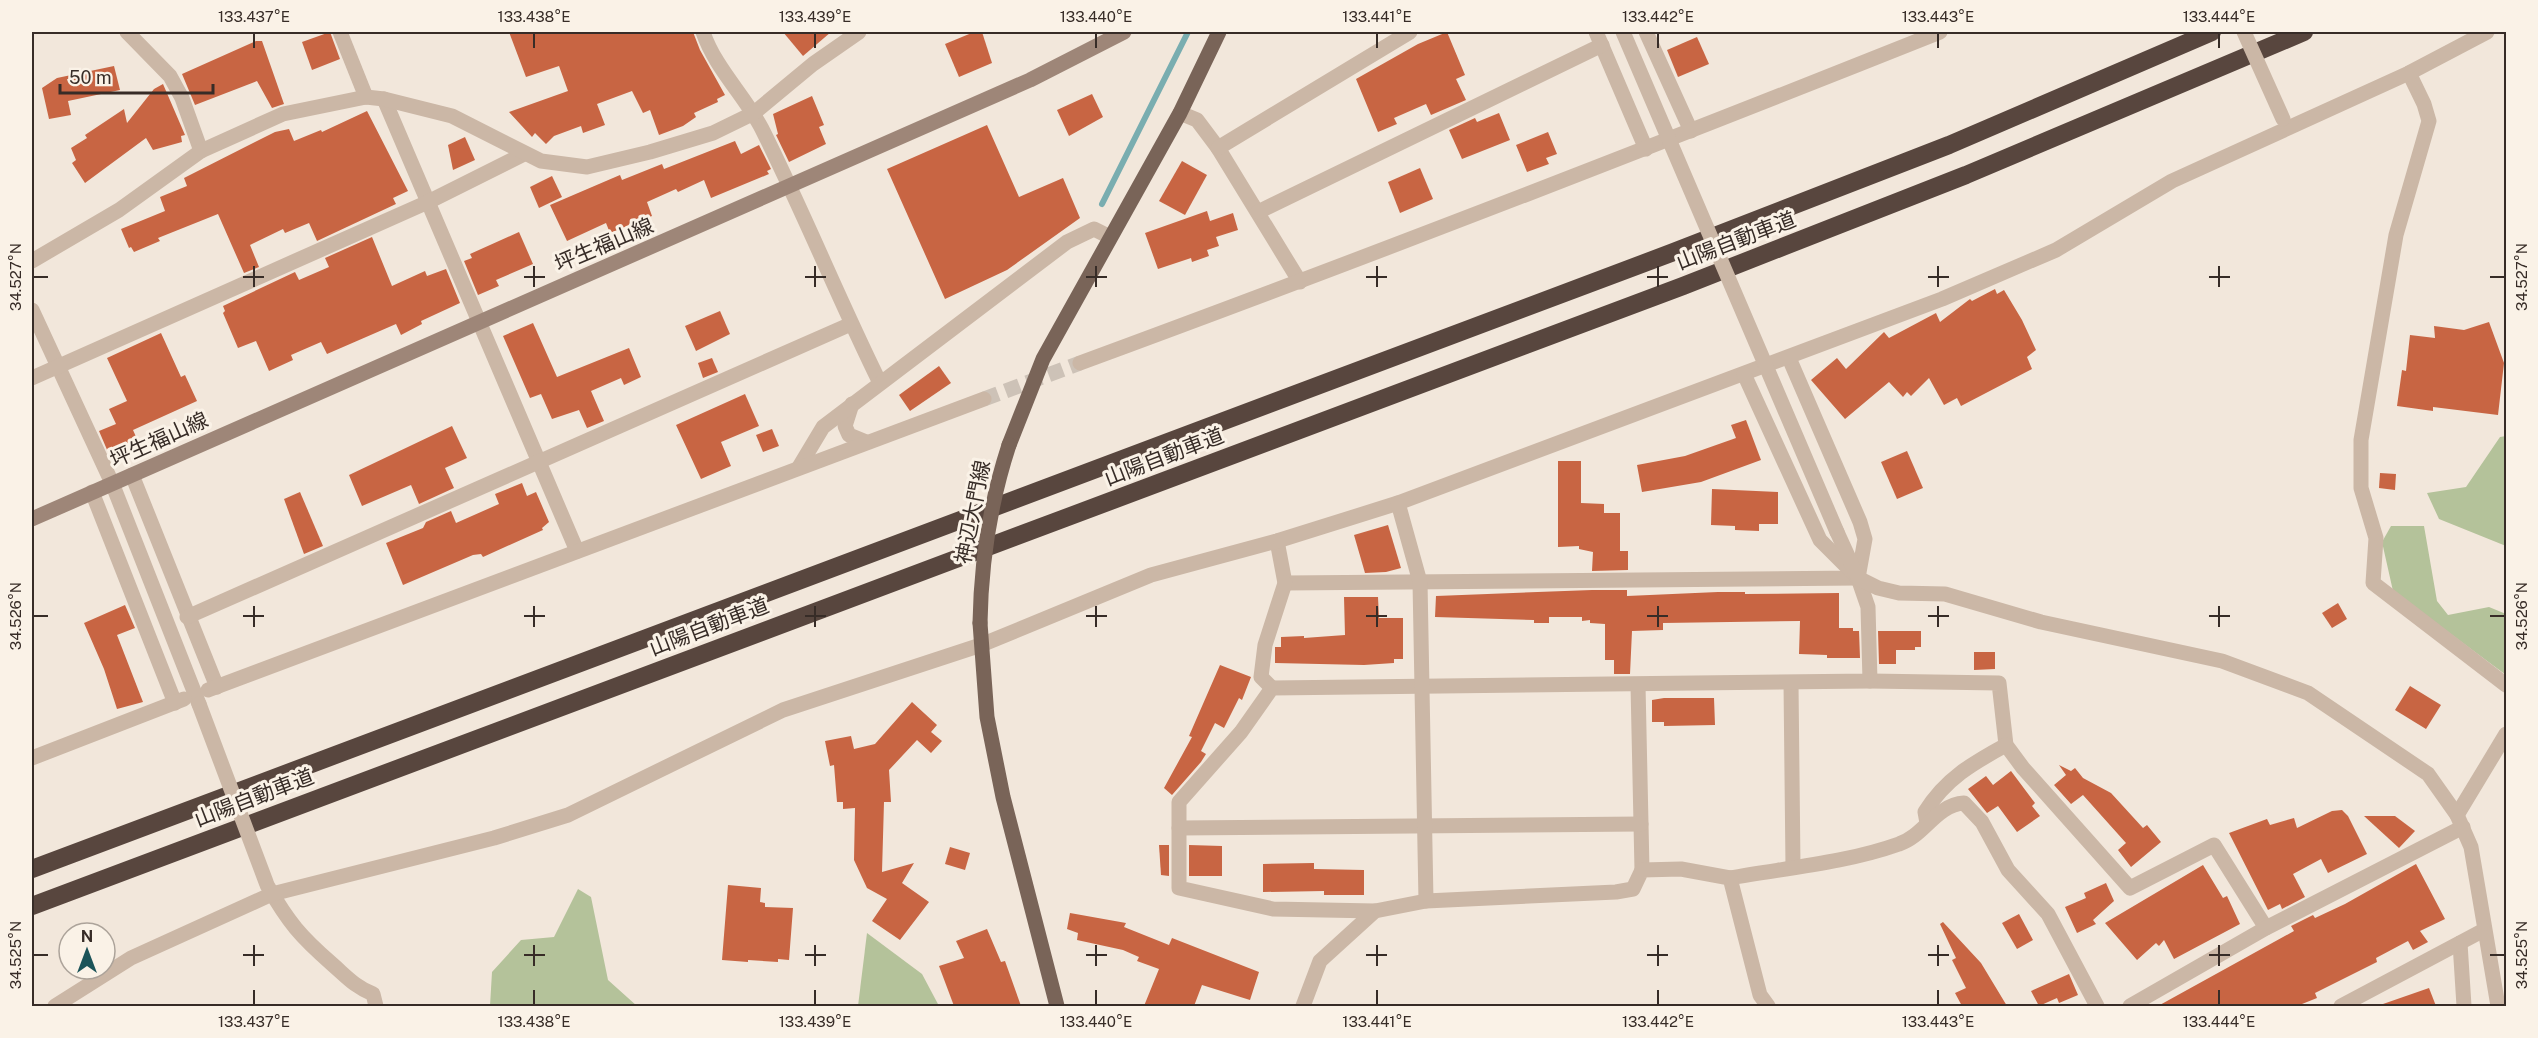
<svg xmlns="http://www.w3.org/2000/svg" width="2538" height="1038" font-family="'Public Sans','Noto Sans JP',sans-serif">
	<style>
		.green { fill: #b4c29a }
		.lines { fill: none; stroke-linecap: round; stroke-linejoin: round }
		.stream { stroke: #79adb0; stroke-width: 6 }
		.building { fill: #c86543 }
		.tertiary-tunnel { stroke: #cdc2b7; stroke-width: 15; stroke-dasharray: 15 8; stroke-linecap: butt }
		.minor { stroke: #cbb7a6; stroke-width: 15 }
		.tertiary { stroke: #cbb7a6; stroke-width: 15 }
		.secondary { stroke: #9e8678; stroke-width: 15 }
		.primary { stroke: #796458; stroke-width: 15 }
		.motorway { stroke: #58463e; stroke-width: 18 }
		.minor-bridge { stroke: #cbb7a6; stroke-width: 15 }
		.tertiary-bridge { stroke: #cbb7a6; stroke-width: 15 }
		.primary-bridge { stroke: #796458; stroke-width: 15 }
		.ticks { fill: none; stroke: #372c27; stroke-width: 2 }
		.labels { text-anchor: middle; stroke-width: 6; stroke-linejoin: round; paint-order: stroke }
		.street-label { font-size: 21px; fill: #372c27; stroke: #faf2e7 }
		.neatline { fill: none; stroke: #372c27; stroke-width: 2 }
		.ticks-label { font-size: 15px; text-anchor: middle; fill: #372c27 }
	</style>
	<rect width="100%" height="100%" fill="#f2e7db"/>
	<!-- green -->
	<g class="green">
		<path d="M2506,436V546L2439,519L2427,493L2466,487L2500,437Z"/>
		<path d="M2391,526H2424L2437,601L2448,615L2489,607L2506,614V675L2393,591L2382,542Z"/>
		<path d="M578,889L591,897L608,980L637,1006H490L492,972L521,940L554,937Z"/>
		<path d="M867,933L922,974L939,1006H858Z"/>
	</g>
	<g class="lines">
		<!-- stream -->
		<path class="stream" d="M1102,204L1188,32"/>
	</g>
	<!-- building -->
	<g class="building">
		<path d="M330,32L340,59L312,70L302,42Z"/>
		<path d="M509,32H693L700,50L725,95L717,99L718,102L694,113L696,117L683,126L659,135L650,110L643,113L632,91L597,104L605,125L583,133L581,126L554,136L546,144L535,133L532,137L509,112L568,91L559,66L526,77Z"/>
		<path d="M783,32H831L803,56Z"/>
		<path d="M974,32H982L992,63L959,77L945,44Z"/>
		<path d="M1447,32L1465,75L1456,79L1466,100L1431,115L1426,104L1394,118L1397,124L1378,132L1356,79L1418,44Z"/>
		<path d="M1697,37L1709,64L1678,77L1667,50Z"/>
		<path d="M256,41H262L284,104L272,108L257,81L195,105L182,74Z"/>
		<path d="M114,66L120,90L68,101L71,115L49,119L42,88L57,78Z"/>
		<path d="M163,84L185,135L181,136L182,142L153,150L146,138L85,183L72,163L76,160L71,148L87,138L85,135L124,109L127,123L154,89Z"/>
		<path d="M1092,94L1103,117L1069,136L1057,110Z"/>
		<path d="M812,96L824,125L819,127L826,144L789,162L776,135L778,134L773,114Z"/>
		<path d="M367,111L408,191L393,198L396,204L317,241L309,223L285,233L283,229L250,245L259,267L244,273L218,214L158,238L160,241L134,252L131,247L129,248L121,229L165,211L160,197L187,186L184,178L275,132L289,129L294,141L321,130L322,132Z"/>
		<path d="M1499,113L1510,140L1462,159L1449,130L1475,118L1477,122Z"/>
		<path d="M987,125L1019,197L1063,178L1080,218L1007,270L945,299L887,169Z"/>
		<path d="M1548,132L1557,154L1546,158L1549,164L1527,172L1516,145Z"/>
		<path d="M465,137L475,160L453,170L448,145Z"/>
		<path d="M735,141L741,154L759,145L771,169L767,171L769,174L711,198L704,180L678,192L676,189L647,202L652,216L610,233L606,223L567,241L550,205L620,175L622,180L662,164L664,169Z"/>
		<path d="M1182,161L1207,175L1185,215L1159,201Z"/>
		<path d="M1420,168L1433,199L1400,213L1388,182Z"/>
		<path d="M552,176L562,197L539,208L530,187Z"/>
		<path d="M1207,211L1210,221L1233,213L1238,230L1216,237L1219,246L1207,250L1209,256L1192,262L1191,258L1158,269L1145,233Z"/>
		<path d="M519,232L533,264L496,280L499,286L478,295L464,261L472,258L470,254Z"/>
		<path d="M372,237L392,286L425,271L427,276L446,269L460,303L421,321L422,324L401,335L396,324L327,354L321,342L291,355L293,360L269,371L256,341L238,348L223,313L225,311L223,306L295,272L299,280L329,267L325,258Z"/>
		<path d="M1995,289L1997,294L2004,290L2022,320L2036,350L2027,357L2032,369L1961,406L1957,398L1944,405L1929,378L1911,396L1907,392L1903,397L1889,382L1845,419L1811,380L1837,358L1846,369L1884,332L1889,338L1936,313L1940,322L1970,299L1972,301Z"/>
		<path d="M720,311L730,334L696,351L685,326Z"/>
		<path d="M2489,322L2504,363L2498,415L2433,407V411L2397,406L2402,370L2406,371L2410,335L2435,338L2434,326L2464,330Z"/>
		<path d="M533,323L557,377L629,348L641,377L624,385L621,378L591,391L604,421L587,428L579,410L552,419L541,394L530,398L503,336Z"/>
		<path d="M161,333L181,377L185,375L197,401L133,430L137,439L108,452L99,431L116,424L109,409L127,401L107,358Z"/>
		<path d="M712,358L718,372L703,378L698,363Z"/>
		<path d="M939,366L951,383L910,411L899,395Z"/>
		<path d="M745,394L759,426L721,442L731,466L701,479L676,425Z"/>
		<path d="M1746,420L1761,460L1701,482L1642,492L1637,465L1685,456L1736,438L1731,425Z"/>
		<path d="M452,426L467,458L445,468L454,488L419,504L411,485L362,506L349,475Z"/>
		<path d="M772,429L779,446L763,452L756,435Z"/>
		<path d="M1907,451L1923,488L1897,499L1881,462Z"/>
		<path d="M1558,461H1581V503L1604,504V513H1620V551H1628V570L1592,571L1593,552L1579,549V546L1558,547Z"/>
		<path d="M2380,473L2396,474L2395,490L2379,488Z"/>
		<path d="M522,483L527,496L536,492L549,522L542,528L543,530L483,557L481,554L473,555L403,585L386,543L423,528L426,522L451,511L456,523L499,504L495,494Z"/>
		<path d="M1712,489L1778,492V524H1759V531L1735,530V526L1711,525Z"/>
		<path d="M300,492L323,546L304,554L284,499Z"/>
		<path d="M1388,525L1401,568L1386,572L1365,573L1354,535Z"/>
		<path d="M1592,590H1627V596L1718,592H1745V594L1839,593V628H1853V631H1859L1860,658H1827V655L1799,654L1800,621L1663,623V630L1632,631L1630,674H1614V660H1605V624L1590,623V620L1582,621V617H1549V623H1534V620L1435,617L1436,596Z"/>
		<path d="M1344,597H1378L1379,618H1403V659H1394V663L1364,665L1275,663V647H1281V637L1304,636V638L1345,635Z"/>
		<path d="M2338,603L2347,619L2332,628L2322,613Z"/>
		<path d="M125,605L135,628L117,635L143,702L117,709L104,669L84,623Z"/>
		<path d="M1878,631H1921V647H1915V650H1896V664H1879Z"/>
		<path d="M1974,652H1995V669L1974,670Z"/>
		<path d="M1220,665L1251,677L1242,700L1239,698L1224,728L1215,723L1201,751L1206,754L1201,762L1172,795L1164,788L1192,737L1189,736Z"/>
		<path d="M2410,686L2441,705L2426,729L2395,710Z"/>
		<path d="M1664,698H1714L1715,725L1664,726V722H1652V700Z"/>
		<path d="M912,702L937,725L931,732L942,741L931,753L917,740L889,770L891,802H884L882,872L914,863L902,883L929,902L900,940L872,921L887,899L867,888L854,860L855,808L843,809V802H837L834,765L830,766L825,741L851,736L854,749L875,744Z"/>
		<path d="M2059,765L2071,771L2075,768L2083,778L2111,793L2143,828L2147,825L2161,842L2131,867L2118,850L2126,843L2083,795L2071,804L2054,785L2066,775Z"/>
		<path d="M2011,771L2035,803L2032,806L2040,816L2017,832L1998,806L1987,813L1968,789L1986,776L1993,785Z"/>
		<path d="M2342,810L2348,816L2367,854L2328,873L2321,859L2293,874L2305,897L2282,909L2280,904L2268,910L2229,833L2267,819L2270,825L2294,818L2297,828L2332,811Z"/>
		<path d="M2364,816H2395L2415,831L2399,848Z"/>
		<path d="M1159,845H1169V876L1161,875Z"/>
		<path d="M1189,845L1222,846V876H1189Z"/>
		<path d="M950,847L970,853L965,870L945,864Z"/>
		<path d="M1314,863V869L1364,870V895H1324V891L1263,892V864Z"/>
		<path d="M2416,864L2445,919L2420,931L2428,942L2413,950L2408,941L2376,958L2377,962L2315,993L2317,998L2297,1006H2158L2294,931L2291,926L2313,915L2315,918L2345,904Z"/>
		<path d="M2203,865L2223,898L2227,896L2240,924L2174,959L2164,940L2159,946L2156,943L2137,960L2105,923Z"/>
		<path d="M2106,883L2114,901L2093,920L2096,924L2077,933L2065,907L2086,898L2084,893Z"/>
		<path d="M728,885L761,888L760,902L765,903V907L793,908L789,960L778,959V962L748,960V962L722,960Z"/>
		<path d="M1070,913L1126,923L1124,927L1169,945L1172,938L1259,972L1250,1000L1202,985L1194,1006H1144L1159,969L1137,961L1139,957L1123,950L1077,940L1078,933L1067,929Z"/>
		<path d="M2019,914L2033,940L2017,949L2002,923Z"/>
		<path d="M1943,922L1981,963L2007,1006H1962L1955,993L1966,988L1952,960L1956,958L1940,924Z"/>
		<path d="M987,929L1001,962L1005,961L1021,1006H954L939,966L964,958L956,941Z"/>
		<path d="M2069,974L2078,995L2059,1003L2057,998L2039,1006L2031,991Z"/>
		<path d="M2429,988L2436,1006H2383V1004Z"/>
	</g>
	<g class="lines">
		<!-- tertiary-tunnel -->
		<path class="tertiary-tunnel" d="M984,399L1080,363"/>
		<!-- minor -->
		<g class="minor">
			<path d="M127,32L170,76L182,98L201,151"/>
			<path d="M340,32L366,97"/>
			<path d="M703,32C715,68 745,96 762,129C804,213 839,300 880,383"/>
			<path d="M1596,32L1646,149"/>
			<path d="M1646,32L1691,131"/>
			<path d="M2409,73L2424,104L2429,121L2396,235L2361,440V488L2376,538L2373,583L2506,685"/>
			<path d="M384,99L577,551"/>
			<path d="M1180,113L1197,120L1218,148L1300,282"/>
			<path d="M1218,148L1410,32"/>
			<path d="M1258,212L1602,45"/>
			<path d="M32,310L112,483L199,704"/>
			<path d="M32,378L428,202L524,154"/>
			<path d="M132,475L217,687"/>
			<path d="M92,492L175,703"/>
			<path d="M1277,541L1285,583L1858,578L1865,539L1860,522L1789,358"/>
			<path d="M187,617L851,324"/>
			<path d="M981,645L1151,575L1277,541L1398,503L1942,299L2056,250L2172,181L2409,73L2487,32"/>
			<path d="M1870,681L1999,683L2006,745L2023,768L2130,888L2214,845L2266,928"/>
			<path d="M1791,683L1793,867"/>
			<path d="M1638,685L1642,870"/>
			<path d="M1272,688L1261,677L1265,645L1285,583"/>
			<path d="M2457,815L2506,734"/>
			<path d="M1927,823L1925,812C1945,779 1973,763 2006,745"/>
			<path d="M1179,828L1641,824"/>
			<path d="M1730,878C1785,868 1846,863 1899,844C1924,836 1936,805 1964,803L1982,822L2008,870L2048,914L2097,1006"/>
			<path d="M267,885C289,923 300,936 332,964C347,977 354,986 373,994L376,1006"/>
			<path d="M1426,901L1616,892L1633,889L1642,870L1681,869L1730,878L1760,995L1768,1006"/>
			<path d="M1375,911L1273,909L1179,888V802L1241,732L1272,688L1870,681L1868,607L1858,578L1820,540L1744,374"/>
			<path d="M2460,943L2464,1006"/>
			<path d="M1303,1006L1320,961L1375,911L1426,901L1420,582L1398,503"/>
			<path d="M2130,1006L2266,928L2463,827"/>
			<path d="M2341,1006L2484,930"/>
		</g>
		<!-- tertiary -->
		<g class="tertiary">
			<path d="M32,261L119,210L201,151L283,114L366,97L384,99L452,116L541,161L587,167L650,152L713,133L754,113L813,64L859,32"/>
			<path d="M1080,363C1368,257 1654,146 1940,32"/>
			<path d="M852,404L845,426L849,435L866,442"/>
			<path d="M799,467L823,427L1067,242L1094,229L1110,237"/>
			<path d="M1837,532L1858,578L1878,588L1899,593L1945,594L2041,622L2222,661L2308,693L2428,774L2457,815L2471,847L2498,1006"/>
			<path d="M208,690L984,399"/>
			<path d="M32,758L184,699"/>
			<path d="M55,1006L131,958L272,894L494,838L568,815L783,710L981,645"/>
		</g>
		<!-- secondary -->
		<path class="secondary" d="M32,519L1030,80L1124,32"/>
		<!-- primary -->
		<g class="primary">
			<path d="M1009,445L1043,359L1180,113L1219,32"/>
			<path d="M980,623L987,717L1003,797L1057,1006"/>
		</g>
		<!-- motorway -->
		<g class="motorway">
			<path d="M32,869L1671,253L1949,145L2212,32"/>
			<path d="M32,906L1683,286L1966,175L2304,32"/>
		</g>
		<!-- minor-bridge -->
		<path class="minor-bridge" d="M199,704L266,882"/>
		<!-- tertiary-bridge -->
		<g class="tertiary-bridge">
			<path d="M1623,32L1837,532"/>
			<path d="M2244,32L2283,119"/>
		</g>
		<!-- primary-bridge -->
		<path class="primary-bridge" d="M980,623C981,563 990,503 1009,445"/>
	</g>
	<!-- ticks -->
	<path class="ticks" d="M254,33V48M534,33V48M815,33V48M1096,33V48M1377,33V48M1658,33V48M1938,33V48M2219,33V48M254,266V287M534,266V287M815,266V287M1096,266V287M1377,266V287M1658,266V287M1938,266V287M2219,266V287M33,277H48M243,277H264M524,277H545M805,277H826M1086,277H1107M1366,277H1387M1647,277H1668M1928,277H1949M2209,277H2230M2490,277H2505M254,606V627M534,606V627M815,606V627M1096,606V627M1377,606V627M1658,606V627M1938,606V627M2219,606V627M33,616H48M243,616H264M524,616H545M805,616H826M1086,616H1107M1366,616H1387M1647,616H1668M1928,616H1949M2209,616H2230M2490,616H2505M254,945V966M534,945V966M815,945V966M1096,945V966M1377,945V966M1658,945V966M1938,945V966M2219,945V966M33,955H48M243,955H264M524,955H545M805,955H826M1086,955H1107M1366,955H1387M1647,955H1668M1928,955H1949M2209,955H2230M2490,955H2505M254,990V1005M534,990V1005M815,990V1005M1096,990V1005M1377,990V1005M1658,990V1005M1938,990V1005M2219,990V1005"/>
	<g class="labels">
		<!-- street labels -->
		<g class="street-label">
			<text transform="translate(1736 241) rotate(-21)" y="7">山陽自動車道</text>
			<text transform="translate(604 245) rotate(-23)" y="7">坪生福山線</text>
			<text transform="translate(159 440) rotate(-24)" y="7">坪生福山線</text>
			<text transform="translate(1164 457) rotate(-21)" y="7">山陽自動車道</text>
			<text transform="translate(973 512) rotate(-79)" y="7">神辺大門線</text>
			<text transform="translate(709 627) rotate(-21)" y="7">山陽自動車道</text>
			<text transform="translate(254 798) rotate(-21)" y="7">山陽自動車道</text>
		</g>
	</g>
	<!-- border -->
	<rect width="2538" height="1038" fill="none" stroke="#faf2e7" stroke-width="66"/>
	<!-- north arrow -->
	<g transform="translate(87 951)"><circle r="28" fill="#faf2e7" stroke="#aca39a" stroke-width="1.5"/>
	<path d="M0-4.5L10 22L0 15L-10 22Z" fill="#1c5459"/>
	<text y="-9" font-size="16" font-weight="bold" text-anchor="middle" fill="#372c27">N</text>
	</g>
	<!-- scale -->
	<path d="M60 84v9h153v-9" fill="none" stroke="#372c27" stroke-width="3"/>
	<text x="69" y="84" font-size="18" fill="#372c27" stroke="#faf2e7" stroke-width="4.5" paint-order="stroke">50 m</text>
	<rect x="33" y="33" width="2472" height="972" class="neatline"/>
	<g class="ticks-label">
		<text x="254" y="22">133.437°E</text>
		<text x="534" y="22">133.438°E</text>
		<text x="815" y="22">133.439°E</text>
		<text x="1096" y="22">133.440°E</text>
		<text x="1377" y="22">133.441°E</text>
		<text x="1658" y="22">133.442°E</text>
		<text x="1938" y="22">133.443°E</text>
		<text x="2219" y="22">133.444°E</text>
		<text transform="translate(16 277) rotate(-90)" y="5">34.527°N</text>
		<text transform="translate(2522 277) rotate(-90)" y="5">34.527°N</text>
		<text transform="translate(16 616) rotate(-90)" y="5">34.526°N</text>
		<text transform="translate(2522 616) rotate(-90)" y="5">34.526°N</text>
		<text transform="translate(16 955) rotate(-90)" y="5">34.525°N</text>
		<text transform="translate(2522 955) rotate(-90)" y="5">34.525°N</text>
		<text x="254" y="1027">133.437°E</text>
		<text x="534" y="1027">133.438°E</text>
		<text x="815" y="1027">133.439°E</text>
		<text x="1096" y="1027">133.440°E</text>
		<text x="1377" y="1027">133.441°E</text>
		<text x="1658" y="1027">133.442°E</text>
		<text x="1938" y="1027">133.443°E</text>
		<text x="2219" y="1027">133.444°E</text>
	</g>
</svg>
